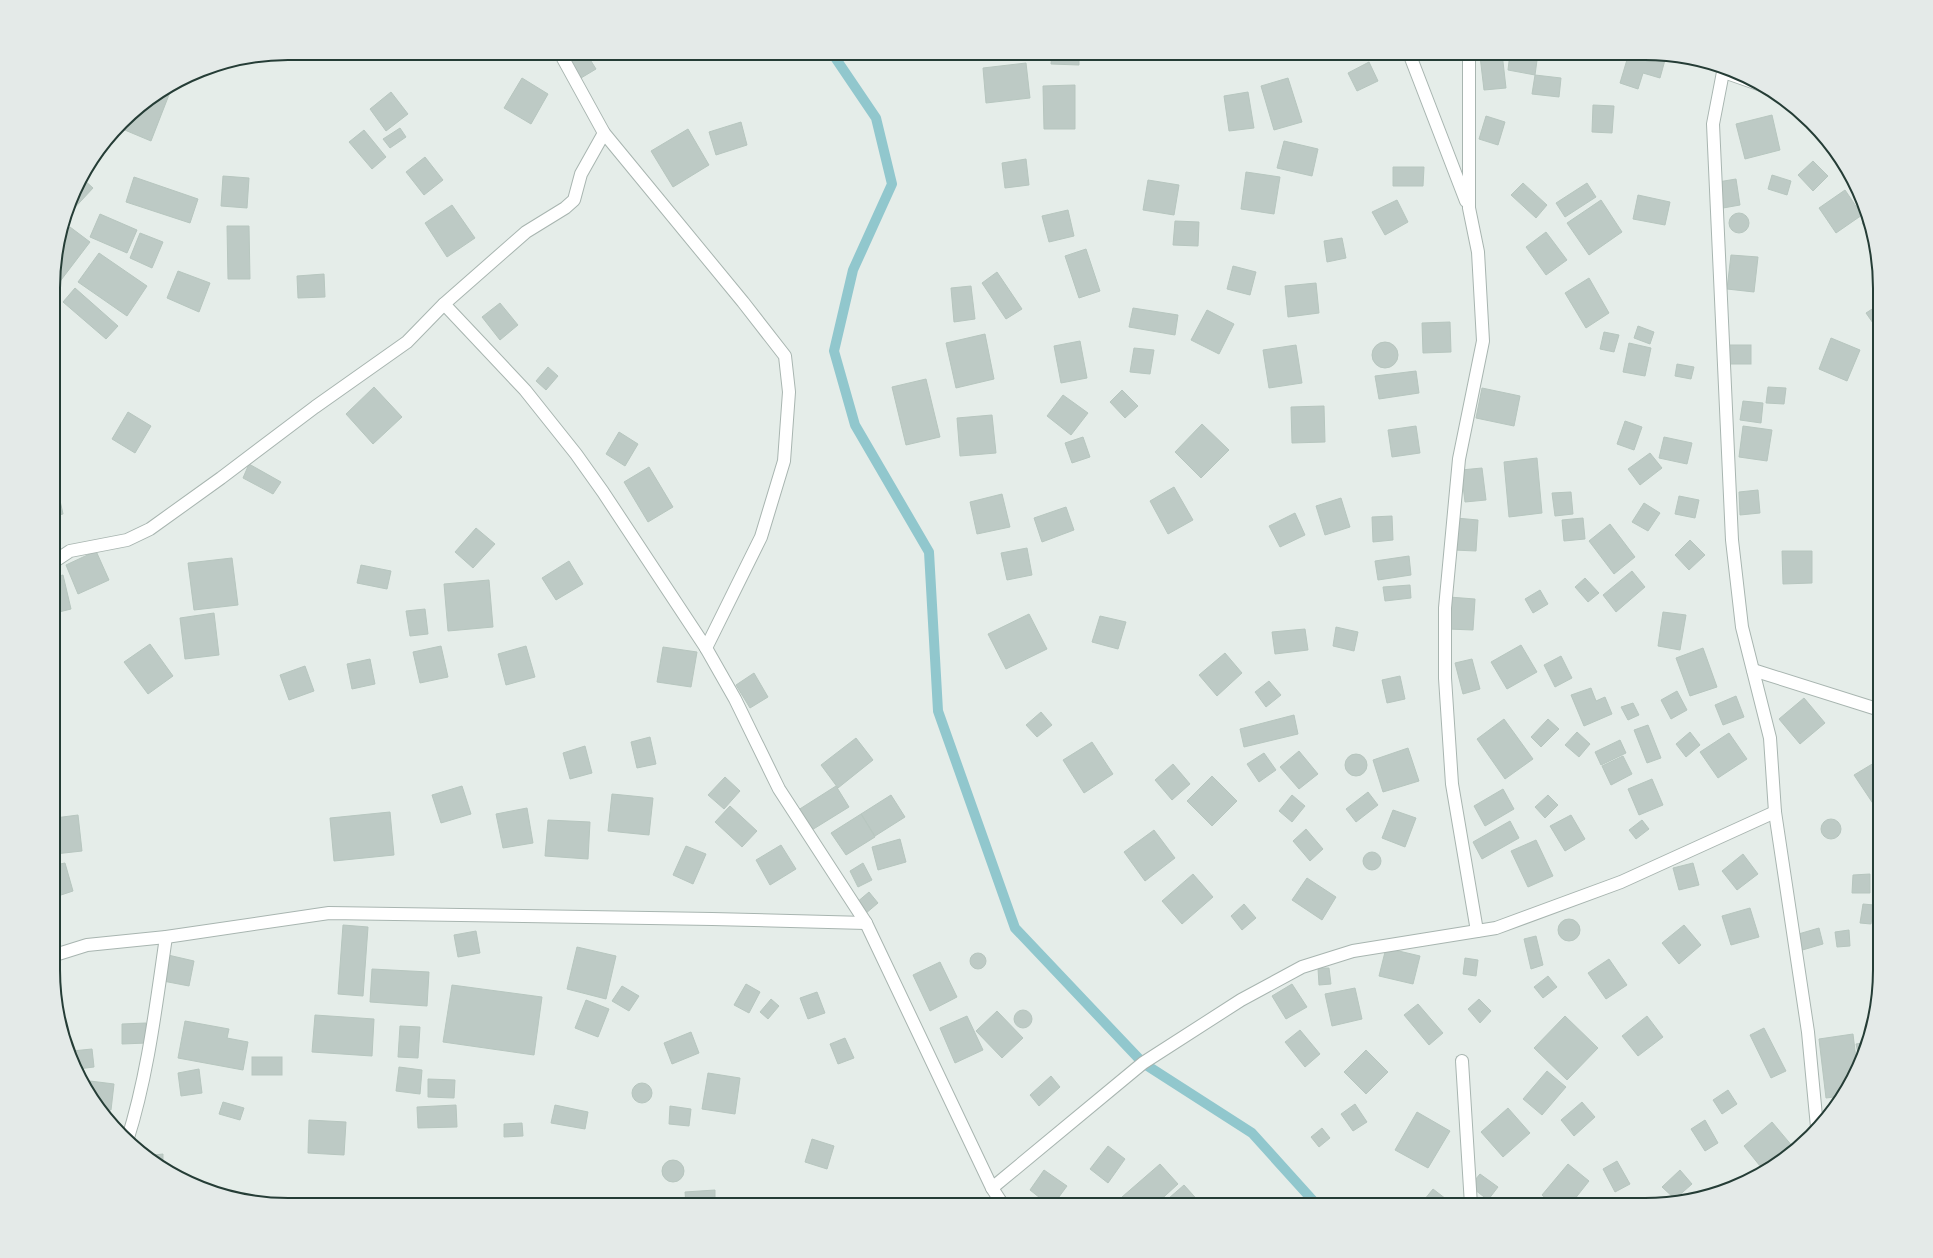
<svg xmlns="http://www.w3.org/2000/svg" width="1933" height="1258" font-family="'IBM Plex Sans',sans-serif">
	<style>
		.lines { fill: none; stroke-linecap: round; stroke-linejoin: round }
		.stream { stroke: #91c7cd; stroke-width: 10 }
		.building { fill: #bdcac5; stroke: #b7c6bf }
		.street-casing { stroke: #a8b5b0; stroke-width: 14 }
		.street { stroke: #fff; stroke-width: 12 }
		.rim { fill: none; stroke: #253d36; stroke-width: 2 }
	</style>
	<rect width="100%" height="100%" fill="#e5ede9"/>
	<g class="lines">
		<!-- stream -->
		<path class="stream" d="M832,53L876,118L892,184L853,270L834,351L855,425L929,552L938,711L1015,928L1143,1063L1252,1133L1317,1205"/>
	</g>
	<!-- building -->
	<g class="building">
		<path d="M582,53H586L596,69L581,78L570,60Z"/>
		<path d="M1052,53H1079V65L1051,64Z"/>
		<path d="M1502,53L1506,88L1484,90L1480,56Z"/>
		<path d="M1510,53H1538L1535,75L1508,70Z"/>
		<path d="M1629,53H1640L1665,60L1660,78L1643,73L1638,89L1620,83Z"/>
		<path d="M1369,62L1378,81L1357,91L1348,73Z"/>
		<path d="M1026,63L1030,98L986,103L983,68Z"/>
		<path d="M1535,75L1561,78L1559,97L1532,94Z"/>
		<path d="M522,78L548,94L531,124L504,108Z"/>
		<path d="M1288,78L1302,122L1274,130L1261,86Z"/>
		<path d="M1075,85V129H1044L1043,86Z"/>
		<path d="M172,87L151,141L120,128L133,111Z"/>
		<path d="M391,92L408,114L386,131L370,109Z"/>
		<path d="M1248,92L1254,128L1229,131L1224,96Z"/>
		<path d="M1593,105L1614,106L1612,133L1592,132Z"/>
		<path d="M1772,115L1780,150L1745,159L1736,124Z"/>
		<path d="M1486,116L1505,122L1498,145L1479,139Z"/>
		<path d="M741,122L747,145L716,155L709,132Z"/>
		<path d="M400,128L406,137L390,148L383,139Z"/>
		<path d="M688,129L709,165L673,187L651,151Z"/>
		<path d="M364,130L386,157L372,169L349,142Z"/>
		<path d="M1284,141L1318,149L1312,176L1277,168Z"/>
		<path d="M425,157L443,180L424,195L406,172Z"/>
		<path d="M1026,159L1029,185L1005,188L1002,163Z"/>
		<path d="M1813,161L1828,176L1813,191L1798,175Z"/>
		<path d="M1393,167H1424L1423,186H1393Z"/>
		<path d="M1246,172L1280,177L1274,214L1241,209Z"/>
		<path d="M1772,175L1791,181L1787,195L1768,189Z"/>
		<path d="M223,176L249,178L247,208L221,206Z"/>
		<path d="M134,177L198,199L190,223L126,202Z"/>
		<path d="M82,178L93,188L68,215L77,184Z"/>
		<path d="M1736,179L1740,205L1723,208L1718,182Z"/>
		<path d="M1148,180L1179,185L1174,215L1143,210Z"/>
		<path d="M1523,183L1547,205L1536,218L1511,195Z"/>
		<path d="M1587,183L1596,197L1565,217L1556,203Z"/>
		<path d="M1845,190L1862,215L1836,233L1819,208Z"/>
		<path d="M1638,195L1670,202L1665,225L1633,219Z"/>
		<path d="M1397,200L1408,222L1385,235L1372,212Z"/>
		<path d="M1601,200L1622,232L1589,255L1567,223Z"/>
		<path d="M452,205L475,238L447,257L425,223Z"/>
		<path d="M1068,210L1074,236L1049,242L1042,216Z"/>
		<circle cx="1739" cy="223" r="10"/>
		<path d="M100,214L137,230L127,253L90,237Z"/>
		<path d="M1868,218L1872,227L1874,239L1862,223Z"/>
		<path d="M1175,221L1199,222L1198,246L1173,245Z"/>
		<path d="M227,226H249L250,279H228Z"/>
		<path d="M70,227L90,242L55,288V257L60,240Z"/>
		<path d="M1546,232L1567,260L1546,275L1526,247Z"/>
		<path d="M140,233L163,242L152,268L130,258Z"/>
		<path d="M1342,238L1346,258L1327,262L1324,241Z"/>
		<path d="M1086,249L1100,291L1079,298L1065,256Z"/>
		<path d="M99,253L147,286L127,316L78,282Z"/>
		<path d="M1731,255L1758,257L1754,292L1727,289Z"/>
		<path d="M1233,266L1256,272L1250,295L1227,289Z"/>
		<path d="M178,271L210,283L199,312L167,298Z"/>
		<path d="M997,272L1022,309L1006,319L982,283Z"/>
		<path d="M324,274L325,297L298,298L297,276Z"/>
		<path d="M1589,278L1609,313L1586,328L1565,293Z"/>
		<path d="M1316,283L1319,313L1288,317L1285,286Z"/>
		<path d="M971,286L975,319L954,322L951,288Z"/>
		<path d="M75,288L118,326L106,339L63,302Z"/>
		<path d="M500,303L518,325L500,340L482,317Z"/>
		<path d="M1880,304V333L1866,313Z"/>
		<path d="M1133,308L1178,315L1175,335L1129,327Z"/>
		<path d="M1207,310L1234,324L1219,354L1191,340Z"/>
		<path d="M1450,322L1451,352L1423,353L1422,323Z"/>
		<path d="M1638,326L1654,332L1650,344L1634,338Z"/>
		<path d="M1604,332L1619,335L1614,352L1600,349Z"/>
		<path d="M985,334L994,379L956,388L946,343Z"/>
		<path d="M1831,338L1860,350L1847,381L1819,369Z"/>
		<path d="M1080,341L1087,378L1061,383L1054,346Z"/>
		<circle cx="1385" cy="355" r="13"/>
		<path d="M1629,343L1651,348L1645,376L1623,372Z"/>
		<path d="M1296,345L1302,383L1269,388L1263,350Z"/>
		<rect x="1729" y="345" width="22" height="19"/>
		<path d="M1134,348L1154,350L1150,374L1130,372Z"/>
		<path d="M1677,364L1694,367L1691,379L1675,376Z"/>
		<path d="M548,367L558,376L546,390L536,381Z"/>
		<path d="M1416,371L1419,393L1379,399L1375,376Z"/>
		<path d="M926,379L940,437L906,445L892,387Z"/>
		<path d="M374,387L402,417L373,444L346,414Z"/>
		<path d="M1768,387L1786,388L1784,404L1766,403Z"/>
		<path d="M1482,388L1520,396L1514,426L1476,418Z"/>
		<path d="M1122,390L1138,406L1125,418L1110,402Z"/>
		<path d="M1063,395L1088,413L1071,435L1047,416Z"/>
		<path d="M1743,401L1763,403L1761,423L1740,420Z"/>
		<path d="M1324,406L1325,442L1292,443L1291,407Z"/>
		<path d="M128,412L151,426L135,453L112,439Z"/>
		<path d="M992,415L996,453L960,456L957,418Z"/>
		<path d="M1625,421L1642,427L1634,450L1617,444Z"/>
		<path d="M1202,424L1229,450L1201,478L1175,452Z"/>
		<path d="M1416,426L1420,453L1392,457L1388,430Z"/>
		<path d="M1743,426L1772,430L1767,461L1739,457Z"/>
		<path d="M619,432L638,444L625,466L606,454Z"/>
		<path d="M1083,437L1090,457L1072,463L1065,443Z"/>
		<path d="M1664,437L1692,443L1687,464L1659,458Z"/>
		<path d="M1650,453L1662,468L1640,485L1628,469Z"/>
		<path d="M1537,458L1542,513L1509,517L1504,462Z"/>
		<path d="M249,464L281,482L273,494L243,478Z"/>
		<path d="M649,467L673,507L648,522L624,482Z"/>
		<path d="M1482,468L1486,500L1465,502L1461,470Z"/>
		<path d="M55,478L63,514L55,516Z"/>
		<path d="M1174,487L1193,520L1168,534L1150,501Z"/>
		<path d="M1758,490L1760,513L1740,515L1739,492Z"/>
		<path d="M1571,492L1573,514L1555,516L1552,493Z"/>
		<path d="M1002,494L1010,527L977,534L970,502Z"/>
		<path d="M1679,496L1699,500L1695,518L1675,514Z"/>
		<path d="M1341,498L1350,527L1325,535L1316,506Z"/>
		<path d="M1644,503L1660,513L1648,531L1632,522Z"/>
		<path d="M1066,507L1074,530L1042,542L1034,518Z"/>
		<path d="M1295,513L1305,535L1280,547L1269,526Z"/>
		<path d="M1392,516L1393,540L1373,542L1372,517Z"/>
		<path d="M1456,518L1478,520L1476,551L1454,550Z"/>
		<path d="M1583,518L1585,539L1564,541L1562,520Z"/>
		<path d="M1610,524L1635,557L1614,574L1589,541Z"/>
		<path d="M476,528L495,544L473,568L455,552Z"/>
		<path d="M1690,540L1705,555L1689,570L1675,555Z"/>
		<path d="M1027,548L1032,575L1007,580L1001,553Z"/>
		<path d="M96,551L109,580L78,594L66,565Z"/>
		<path d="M1782,551H1812V583L1783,584Z"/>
		<path d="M1409,556L1411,575L1378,580L1375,561Z"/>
		<path d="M232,558L238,605L194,610L188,563Z"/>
		<path d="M569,561L583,584L556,600L542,578Z"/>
		<path d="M361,565L391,571L387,589L357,583Z"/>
		<path d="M1632,571L1645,587L1616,612L1603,595Z"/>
		<path d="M63,575L71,609L55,613V577Z"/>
		<path d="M1585,578L1599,593L1588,602L1575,587Z"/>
		<path d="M489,580L493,627L448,631L444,584Z"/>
		<path d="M1410,585L1411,598L1385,601L1383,587Z"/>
		<path d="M1540,590L1548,604L1533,613L1525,599Z"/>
		<path d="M1449,597L1475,599L1473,630L1448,629Z"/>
		<path d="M425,609L428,634L410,636L406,611Z"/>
		<path d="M1663,612L1686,615L1680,650L1658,646Z"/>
		<path d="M214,613L219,655L185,659L180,618Z"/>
		<path d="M1029,614L1047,649L1006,669L988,634Z"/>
		<path d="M1100,616L1126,622L1118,649L1092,642Z"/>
		<path d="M1336,627L1358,632L1354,651L1333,646Z"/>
		<path d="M1305,629L1308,650L1275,654L1272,632Z"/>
		<path d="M150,644L173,676L148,694L124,662Z"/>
		<path d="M1521,645L1537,672L1507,689L1491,662Z"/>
		<path d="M441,646L448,677L420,683L413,652Z"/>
		<path d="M526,646L535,677L506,685L498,654Z"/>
		<path d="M663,647L697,652L691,687L657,682Z"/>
		<path d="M1703,648L1717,687L1690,696L1676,658Z"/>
		<path d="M1225,653L1242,673L1217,696L1199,675Z"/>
		<path d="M1561,656L1572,678L1555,687L1544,665Z"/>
		<path d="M370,659L375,684L352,689L347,664Z"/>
		<path d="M1472,659L1480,689L1463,694L1455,663Z"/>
		<path d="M305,666L314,691L289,700L280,675Z"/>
		<path d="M754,673L768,697L750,708L736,685Z"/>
		<path d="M1400,676L1405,699L1387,703L1382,680Z"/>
		<path d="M1269,681L1281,695L1266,707L1255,692Z"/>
		<path d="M1591,688L1596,701L1605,697L1612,714L1584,726L1571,695Z"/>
		<path d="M1677,691L1687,710L1671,719L1661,700Z"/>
		<path d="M1736,696L1744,717L1723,725L1715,705Z"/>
		<path d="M1804,698L1825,723L1800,744L1779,719Z"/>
		<path d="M1633,703L1639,715L1628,720L1621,707Z"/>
		<path d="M1041,712L1052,725L1037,737L1026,725Z"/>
		<path d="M1294,715L1298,734L1244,747L1240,729Z"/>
		<path d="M1504,719L1533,759L1505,779L1477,739Z"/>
		<path d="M1548,719L1559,729L1541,747L1531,737Z"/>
		<path d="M1648,725L1661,758L1647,763L1634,730Z"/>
		<path d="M1577,732L1590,744L1579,757L1565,745Z"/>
		<path d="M1690,732L1700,745L1686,757L1676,744Z"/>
		<path d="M1729,733L1747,759L1718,778L1700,752Z"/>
		<path d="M650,737L656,764L637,768L631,742Z"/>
		<path d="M856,738L873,760L838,788L821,765Z"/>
		<path d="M1620,740L1626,753L1601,765L1595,752Z"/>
		<path d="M1092,742L1113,774L1084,793L1063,760Z"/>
		<path d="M585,746L592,773L570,779L563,753Z"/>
		<path d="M1408,748L1419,781L1383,792L1373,760Z"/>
		<path d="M1299,751L1318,774L1299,789L1280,767Z"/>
		<path d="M1264,753L1276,770L1259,782L1247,764Z"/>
		<circle cx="1356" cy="765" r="11"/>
		<path d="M1623,756L1632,774L1611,785L1602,766Z"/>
		<path d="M1879,760L1880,810L1878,811L1854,775Z"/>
		<path d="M1173,764L1190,784L1172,800L1155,780Z"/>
		<path d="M1212,776L1237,801L1212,826L1187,801Z"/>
		<path d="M725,777L740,791L724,809L708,795Z"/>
		<path d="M1652,779L1663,805L1639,815L1628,789Z"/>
		<path d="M462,786L471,814L441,823L432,795Z"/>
		<path d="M836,786L849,807L807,833L795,812Z"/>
		<path d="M1503,789L1514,809L1485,826L1474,806Z"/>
		<path d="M1368,792L1378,805L1356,822L1346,809Z"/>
		<path d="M612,794L653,798L649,835L608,831Z"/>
		<path d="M891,795L905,817L875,836L861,814Z"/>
		<path d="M1292,795L1305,806L1292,822L1279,811Z"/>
		<path d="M1548,795L1558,805L1545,818L1535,807Z"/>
		<path d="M730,806L757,831L742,847L715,822Z"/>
		<path d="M527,808L533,843L503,848L496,814Z"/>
		<path d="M1393,810L1416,818L1405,847L1382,838Z"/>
		<path d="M390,812L394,855L334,861L330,818Z"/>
		<path d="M861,814L875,837L846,855L831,833Z"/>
		<path d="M78,815L82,851L55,854V818Z"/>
		<path d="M1571,815L1585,839L1565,851L1550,826Z"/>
		<circle cx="1831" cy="829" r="10"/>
		<path d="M548,820L590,822L588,859L545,856Z"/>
		<path d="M1642,820L1649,829L1636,839L1629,830Z"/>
		<path d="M1510,821L1519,838L1482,859L1473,842Z"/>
		<path d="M1306,829L1323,849L1310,861L1293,841Z"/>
		<path d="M1154,830L1175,858L1145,881L1124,852Z"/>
		<path d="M900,839L906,862L878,870L872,847Z"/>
		<path d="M1536,840L1553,876L1528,887L1511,851Z"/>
		<path d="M781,845L796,869L770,885L756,860Z"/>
		<path d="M686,846L706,854L693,884L673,875Z"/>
		<circle cx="1372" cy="861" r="9"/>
		<path d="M1743,854L1758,874L1737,890L1722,871Z"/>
		<path d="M65,863L73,891L55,897V865Z"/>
		<path d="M863,863L872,880L858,887L850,871Z"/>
		<path d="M1693,863L1699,885L1679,890L1673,868Z"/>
		<path d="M1193,874L1213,897L1182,924L1162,901Z"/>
		<path d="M1870,874V893H1852L1853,875Z"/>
		<path d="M1307,878L1336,897L1322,920L1292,900Z"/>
		<path d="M869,892L878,903L865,914L856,903Z"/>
		<path d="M1244,904L1256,918L1242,930L1231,916Z"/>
		<path d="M1863,904L1874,905L1871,924L1860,923Z"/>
		<path d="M1750,908L1759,937L1731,945L1722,916Z"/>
		<circle cx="1569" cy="930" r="11"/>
		<path d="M343,925L368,927L363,996L338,994Z"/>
		<path d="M1684,925L1701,945L1679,964L1662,943Z"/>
		<path d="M1819,928L1823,944L1799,951L1795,935Z"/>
		<path d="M1849,930L1850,946L1837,947L1835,932Z"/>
		<path d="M476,931L480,953L458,957L454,935Z"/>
		<path d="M1536,936L1543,965L1531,969L1524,939Z"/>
		<path d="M577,947L616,956L606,999L567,989Z"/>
		<path d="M1386,948L1420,956L1413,984L1379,976Z"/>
		<circle cx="978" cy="961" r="8"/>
		<path d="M168,955L194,961L189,986L163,981Z"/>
		<path d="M1465,958L1478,960L1476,976L1463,974Z"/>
		<path d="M1609,959L1627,985L1606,999L1588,973Z"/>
		<path d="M940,962L957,997L930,1011L913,975Z"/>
		<path d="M1318,968H1329L1331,984L1319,985Z"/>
		<path d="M372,969L429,972L427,1006L370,1002Z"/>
		<path d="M1548,976L1557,987L1543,998L1534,987Z"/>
		<path d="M746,984L760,992L749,1013L734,1005Z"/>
		<path d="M1292,984L1307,1007L1286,1019L1272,996Z"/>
		<path d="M452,985L542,997L534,1055L443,1042Z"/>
		<path d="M622,986L639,996L629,1011L612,1001Z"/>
		<path d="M1355,988L1362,1019L1332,1026L1325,994Z"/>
		<path d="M817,992L825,1013L808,1019L800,998Z"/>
		<path d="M771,999L779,1006L768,1019L760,1012Z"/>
		<path d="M1479,999L1491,1011L1480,1023L1468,1009Z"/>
		<path d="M586,1000L609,1009L598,1037L575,1028Z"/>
		<path d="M1418,1004L1443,1033L1429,1045L1404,1015Z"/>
		<circle cx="1023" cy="1019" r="9"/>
		<path d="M997,1011L1023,1038L1002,1058L976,1031Z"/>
		<path d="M315,1015L374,1019L372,1056L312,1052Z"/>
		<path d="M967,1016L983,1050L955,1063L940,1028Z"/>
		<path d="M1565,1016L1598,1048L1567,1080L1534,1048Z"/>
		<path d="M1647,1016L1663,1037L1638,1056L1622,1036Z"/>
		<path d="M185,1021L229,1029L227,1038L248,1042L243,1070L178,1058Z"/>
		<path d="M146,1023L147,1043L122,1044V1024Z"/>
		<path d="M400,1026L420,1027L418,1058L398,1057Z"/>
		<path d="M1764,1028L1786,1071L1771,1078L1750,1035Z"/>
		<path d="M1300,1030L1320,1054L1305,1067L1285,1042Z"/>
		<path d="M691,1032L699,1053L672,1064L664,1043Z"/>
		<path d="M1853,1034L1857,1067L1843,1096L1826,1098L1819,1039Z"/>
		<path d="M845,1038L854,1058L838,1064L830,1044Z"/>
		<path d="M1868,1042V1046L1860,1062L1856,1044Z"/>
		<path d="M92,1049L94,1067L78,1069L72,1051Z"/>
		<path d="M1366,1050L1388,1072L1366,1094L1344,1072Z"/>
		<rect x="252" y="1057" width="30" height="18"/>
		<path d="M399,1067L422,1070L420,1094L396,1091Z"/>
		<path d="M199,1069L202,1093L181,1096L178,1073Z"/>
		<path d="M1547,1071L1566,1087L1542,1115L1523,1099Z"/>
		<path d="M708,1073L740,1078L735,1114L702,1109Z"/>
		<path d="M1051,1076L1060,1087L1039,1106L1030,1095Z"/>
		<path d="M428,1079L455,1080L454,1098L428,1097Z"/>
		<path d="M82,1080L114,1084L111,1110L101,1109L85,1088Z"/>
		<circle cx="642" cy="1093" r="10"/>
		<path d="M1728,1090L1737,1104L1722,1114L1713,1100Z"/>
		<path d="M223,1102L244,1108L240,1120L219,1114Z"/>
		<path d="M1582,1102L1595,1117L1574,1136L1561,1120Z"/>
		<path d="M1355,1104L1367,1122L1353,1131L1341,1114Z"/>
		<path d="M456,1105L457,1127L418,1128L417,1107Z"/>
		<path d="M555,1105L588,1112L585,1129L551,1123Z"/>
		<path d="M670,1106L691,1109L689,1126L669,1124Z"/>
		<path d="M1508,1108L1530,1133L1503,1157L1481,1132Z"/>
		<path d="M1417,1112L1450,1131L1428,1168L1395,1150Z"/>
		<path d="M309,1120L346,1122L344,1155L308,1153Z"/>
		<path d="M1705,1120L1718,1143L1705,1151L1691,1129Z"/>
		<path d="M1772,1122L1793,1147L1764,1171L1744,1146Z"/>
		<path d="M522,1123L523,1136L504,1137V1124Z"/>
		<path d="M1322,1128L1330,1138L1319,1147L1311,1137Z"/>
		<path d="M812,1139L834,1146L827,1169L805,1162Z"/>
		<path d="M1108,1146L1125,1159L1108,1183L1090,1169Z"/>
		<path d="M163,1154V1168L145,1156Z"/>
		<circle cx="673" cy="1171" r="11"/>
		<path d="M1617,1161L1630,1184L1615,1192L1603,1169Z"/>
		<path d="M1160,1164L1178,1184L1155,1205H1129L1122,1197Z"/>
		<path d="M1568,1164L1589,1181L1570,1205H1553L1542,1195Z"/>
		<path d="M1044,1170L1067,1186L1053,1205H1049L1030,1190Z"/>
		<path d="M1680,1170L1692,1184L1675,1199L1662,1187Z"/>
		<path d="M1480,1174L1498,1187L1488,1200L1470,1186Z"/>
		<path d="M1184,1185L1202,1205H1161Z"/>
		<path d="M1433,1189L1446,1199L1442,1205H1420Z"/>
		<path d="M715,1190V1205H686L685,1192Z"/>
		<rect x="801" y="1199" width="19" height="6"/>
		<path d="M902,1199L907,1205H895Z"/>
	</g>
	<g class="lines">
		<!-- street casing -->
		<g class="street-casing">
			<g id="street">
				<path d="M560,53L604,133L743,302L785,356L789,392L784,461L761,537L706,648"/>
				<path d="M1409,53L1466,201"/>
				<path d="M1469,53V208L1478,252L1483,341L1459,459L1445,608V678L1452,784L1477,931"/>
				<path d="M1724,67L1713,124L1732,540L1742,627L1770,738L1775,812L1808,1032L1817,1127"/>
				<path d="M1724,72L1761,85"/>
				<path d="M444,304L525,390L576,454L603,492L706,648L735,699L779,789L866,923L992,1188L1003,1205"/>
				<path d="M55,561L70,551L127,540L150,529L221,478L315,407L407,342L444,304L526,232L565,208L574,200L581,174L604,133"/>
				<path d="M1753,670L1880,710"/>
				<path d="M55,955L87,945L166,937L329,913L712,919L866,923"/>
				<path d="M1462,1061L1471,1205"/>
				<path d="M127,1141C148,1075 156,1005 166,937"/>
				<path d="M992,1188L1143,1063L1241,1000L1302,967L1353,951L1496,928L1621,882L1775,812"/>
			</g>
		</g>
		<!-- street -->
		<use href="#street" class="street"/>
	</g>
	<!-- crop -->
	<path d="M0 0H1933V1258H0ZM288 60H1645A228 228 0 0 1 1873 288V970A228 228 0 0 1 1645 1198H288A228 228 0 0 1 60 970V288A228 228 0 0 1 288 60Z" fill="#e4eae8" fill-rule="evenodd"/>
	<path class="rim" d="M288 60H1645A228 228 0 0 1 1873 288V970A228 228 0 0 1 1645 1198H288A228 228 0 0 1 60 970V288A228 228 0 0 1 288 60Z"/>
</svg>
